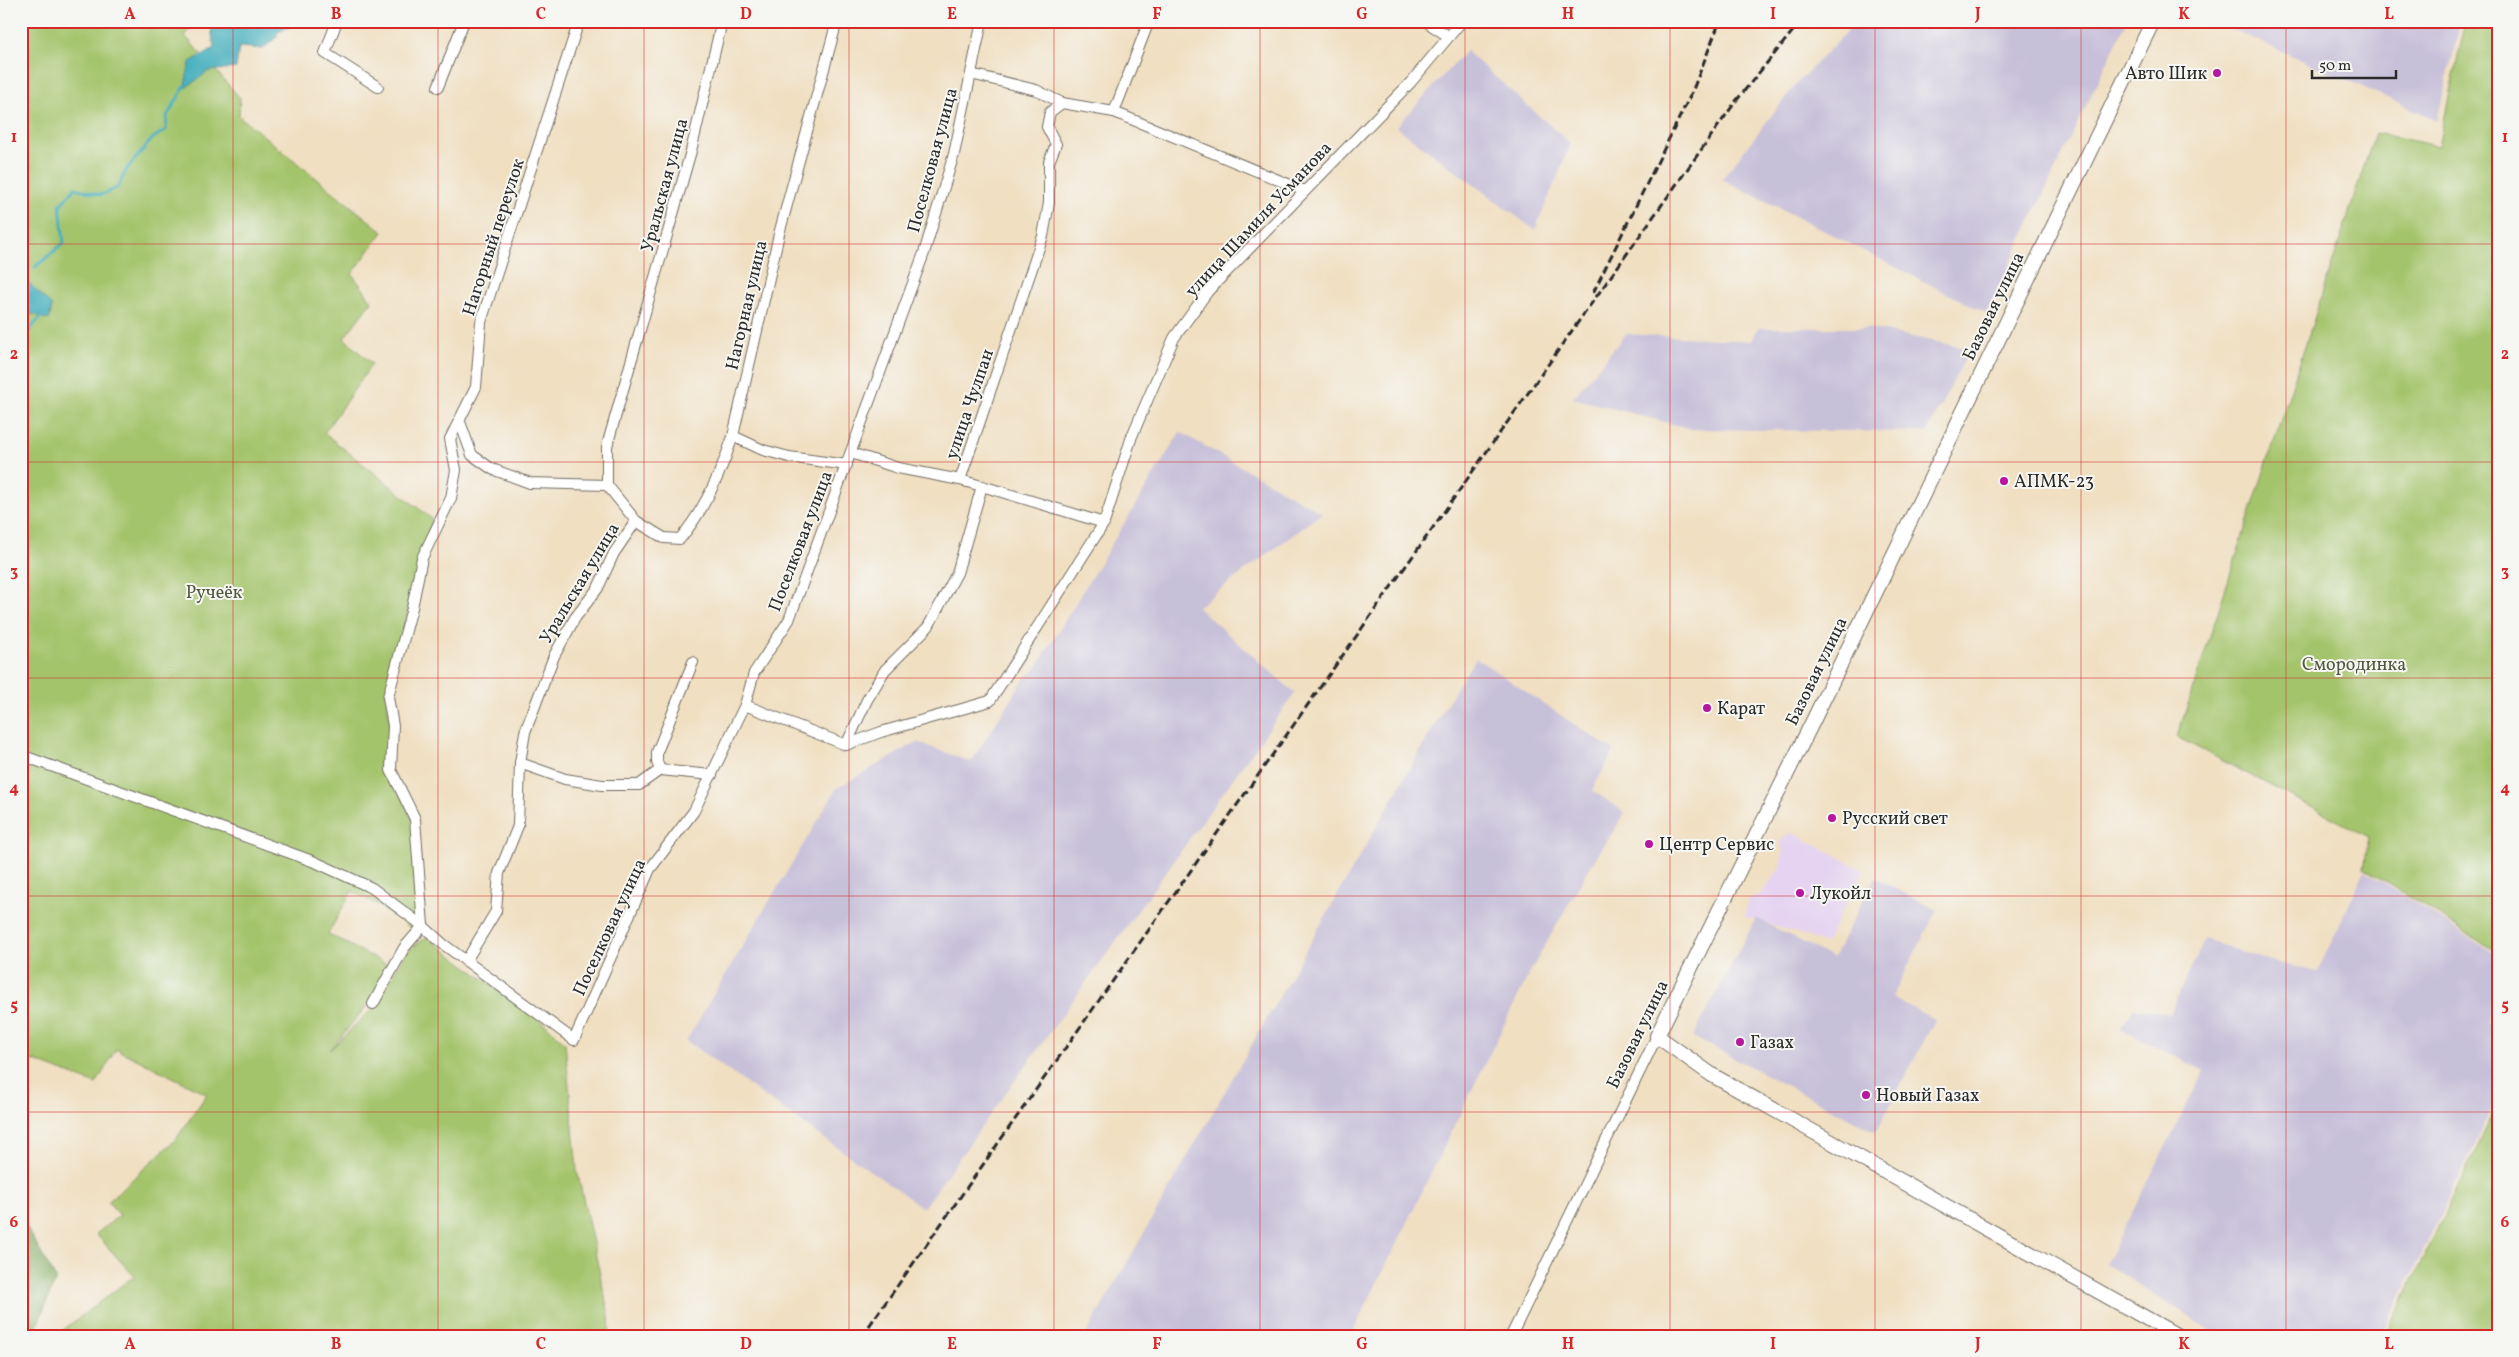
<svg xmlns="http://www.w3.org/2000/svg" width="2519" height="1357" font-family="Vollkorn,serif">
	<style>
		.built { fill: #e5d3f1 }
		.industrial { fill: #c7c0d9 }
		.green { fill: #a4c46c; stroke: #68784c }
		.forest { fill: #83aa60; stroke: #576a46 }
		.water { fill: #3dacbb; stroke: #346c73 }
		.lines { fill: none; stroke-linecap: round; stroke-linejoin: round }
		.stream { stroke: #3dacbb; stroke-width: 3 }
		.street-casing { stroke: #706a60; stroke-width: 12 }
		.secondary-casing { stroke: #706a60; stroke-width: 16 }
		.street { stroke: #fff; stroke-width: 10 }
		.secondary { stroke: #fff; stroke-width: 14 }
		.rail { stroke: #2b2b2b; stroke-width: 3; stroke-dasharray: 8 4; stroke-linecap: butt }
		.grid { fill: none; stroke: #d62828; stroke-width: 1; stroke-opacity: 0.55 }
		.poi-dot { fill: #b5179e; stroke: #f6f6f2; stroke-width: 2 }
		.labels { text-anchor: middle; stroke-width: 4; stroke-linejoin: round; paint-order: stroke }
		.poi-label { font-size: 18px; fill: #2b2b2b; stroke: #f6f6f2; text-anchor: start }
		.street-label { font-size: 18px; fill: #2b2b2b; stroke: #f6f6f2 }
		.park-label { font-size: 18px; fill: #4f593e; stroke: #f6f6f2 }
		.neatline { fill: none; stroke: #d62828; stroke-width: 2 }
		.grid-label { font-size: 16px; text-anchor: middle; font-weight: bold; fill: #d62828 }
	</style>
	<rect width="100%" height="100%" fill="#f6f6f2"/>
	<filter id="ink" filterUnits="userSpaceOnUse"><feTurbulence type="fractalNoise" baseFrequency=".02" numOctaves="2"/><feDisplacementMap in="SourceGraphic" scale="10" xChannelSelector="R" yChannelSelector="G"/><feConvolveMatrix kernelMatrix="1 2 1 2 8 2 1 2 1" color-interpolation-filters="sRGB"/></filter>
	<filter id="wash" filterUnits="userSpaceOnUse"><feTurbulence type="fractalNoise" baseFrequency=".0096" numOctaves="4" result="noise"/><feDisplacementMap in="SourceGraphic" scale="20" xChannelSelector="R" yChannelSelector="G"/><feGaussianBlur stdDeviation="1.12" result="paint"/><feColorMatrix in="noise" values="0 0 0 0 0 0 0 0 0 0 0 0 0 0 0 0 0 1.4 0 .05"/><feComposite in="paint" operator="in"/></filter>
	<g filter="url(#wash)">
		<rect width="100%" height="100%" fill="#f0dfc1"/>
		<!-- built -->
		<path class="built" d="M1791,832L1864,871L1825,944L1807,936L1745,917L1748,899L1761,894L1779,870L1783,852L1780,841Z"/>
		<!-- industrial -->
		<g class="industrial">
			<path d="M1857,21H2127L1986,313L1722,179L1796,84Z"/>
			<path d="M2213,21H2461L2437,120Z"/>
			<path d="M1466,51L1571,144L1535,230L1396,127Z"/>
			<path d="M1758,328H1870L1970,349L1927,432L1691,429L1573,398L1626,334L1752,341Z"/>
			<path d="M1180,432L1322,513L1197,607L1295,693L923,1208L686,1041L837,788L917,742L971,762L1026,676L1033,673Z"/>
			<path d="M1476,658L1614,751L1592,790L1625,813L1587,872L1530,972L1351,1336H1085L1456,688Z"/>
			<path d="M2365,871L2497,955L2488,1024L2498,1029V1098L2381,1336H2219L2106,1264L2204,1071L2120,1029L2134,1008L2169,1014L2205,939L2263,959L2317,972Z"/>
			<path d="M1875,878L1937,910L1892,997L1935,1020L1876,1132L1693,1037L1756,918L1833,958Z"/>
		</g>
		<!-- green -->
		<g class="green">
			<path d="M21,21H195L185,36L240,98L239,116L383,232L352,274L372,301L344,338L372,364L324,433L432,519L386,697L391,726L389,770L414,822L419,918L412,929L378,905L352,891L328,934L388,965L370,1002L330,1050L376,1005L406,952L427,937L551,1029L565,1043L577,1171L609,1315L610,1336H55L134,1276L96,1234L120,1215L108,1202L176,1139L207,1094L116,1049L96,1084L21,1056Z"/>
			<path d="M2466,21H2498V953L2364,868L2369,837L2177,737L2375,133L2438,146Z"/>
			<path d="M2498,1105V1336H2385Z"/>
		</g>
		<!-- forest -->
		<path class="forest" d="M21,1218L56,1279L33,1336H21Z"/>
		<!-- water -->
		<g class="water">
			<path d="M213,21H302L276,33L278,36L263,49L239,47L236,68L209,71L184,89L190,62L214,48L211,27Z"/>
			<path d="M21,275L52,306L49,320L33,314L21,318Z"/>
		</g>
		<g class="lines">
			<!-- stream -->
			<g class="stream">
				<path d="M35,267L64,243L60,205L75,188L101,195L117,188L127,169L153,138L166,130L167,116L185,86"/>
				<path d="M21,339L43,315"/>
			</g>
		</g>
	</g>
	<g filter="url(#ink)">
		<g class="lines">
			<!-- street casing -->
			<g class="street-casing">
				<g id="street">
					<path d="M337,21L325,53L378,87"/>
					<path d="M1425,21L1448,36"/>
					<path d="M971,74L1036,90L1062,103L1114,112L1305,191"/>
					<path d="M438,87L464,21"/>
					<path d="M1114,112L1149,21"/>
					<path d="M460,422L472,455L492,469L530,483L607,485"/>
					<path d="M733,436L763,450L789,457L847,465"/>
					<path d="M851,453L898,468L960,480"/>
					<path d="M982,486L1104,523"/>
					<path d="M636,521L664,538L680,539C705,509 721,473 733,436L779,234L837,21"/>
					<path d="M745,705L846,745L881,732L990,701L1104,523L1132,436L1174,338L1208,291L1411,82L1462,21"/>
					<path d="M846,745L867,700L885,670L928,627L957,573L982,486L960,480L1043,236L1049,203V162L1056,144L1047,127L1050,112L1062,103"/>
					<path d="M21,755L315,862L372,888L423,926L443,944L574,1040L650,869L694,811L745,705L754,673L789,620L924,253L954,154L982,21"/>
					<path d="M520,763L565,779L602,785H639L660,770L712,775"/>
					<path d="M660,770L657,762V752L693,662"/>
					<path d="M466,961L496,911L499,873L518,826L520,763L525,732L554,656L575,618L598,588L614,553L636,521L607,485V446L691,151L722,21"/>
					<path d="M373,1004L404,948L423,926L415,819L391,770L393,726L388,697L412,608L422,558L451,498L456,470L450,439L476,387L481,322L579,21"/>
					<path d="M1511,1336L1657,1036"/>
				</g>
			</g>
			<!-- secondary casing -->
			<g class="secondary-casing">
				<path id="secondary" d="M2153,21L1812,723L1657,1036L1712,1075L2178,1336"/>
			</g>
			<!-- street -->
			<use href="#street" class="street"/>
			<!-- secondary -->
			<use href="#secondary" class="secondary"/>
			<!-- rail -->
			<g class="rail">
				<path d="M1593,293L1692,92L1720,21"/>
				<path d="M862,1336L1581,318L1736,101L1801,21"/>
			</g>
		</g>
	</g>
	<!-- grid -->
	<path class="grid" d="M233,21V1336M438,21V1336M644,21V1336M849,21V1336M1054,21V1336M1260,21V1336M1465,21V1336M1670,21V1336M1875,21V1336M2081,21V1336M2286,21V1336M21,244H2498M21,462H2498M21,678H2498M21,896H2498M21,1112H2498"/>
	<!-- markers -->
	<g class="poi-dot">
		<circle cx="2217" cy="73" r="5"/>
		<circle cx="2004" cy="481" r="5"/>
		<circle cx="1707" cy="708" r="5"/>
		<circle cx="1832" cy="818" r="5"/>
		<circle cx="1649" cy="844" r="5"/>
		<circle cx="1800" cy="893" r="5"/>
		<circle cx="1740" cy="1042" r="5"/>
		<circle cx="1866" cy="1095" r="5"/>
	</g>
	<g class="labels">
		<!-- poi labels -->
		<g class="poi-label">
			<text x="2207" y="79" text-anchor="end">Авто Шик</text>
			<text x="2014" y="487">АПМК-23</text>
			<text x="1717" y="714">Карат</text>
			<text x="1842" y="824">Русский свет</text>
			<text x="1659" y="850">Центр Сервис</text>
			<text x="1810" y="899">Лукойл</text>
			<text x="1750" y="1048">Газах</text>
			<text x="1876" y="1101">Новый Газах</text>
		</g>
		<!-- street labels -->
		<g class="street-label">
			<text transform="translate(932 160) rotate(-75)" y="6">Поселковая улица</text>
			<text transform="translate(664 185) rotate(-75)" y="6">Уральская улица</text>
			<text transform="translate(1258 219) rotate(-47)" y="6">улица Шамиля Усманова</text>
			<text transform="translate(493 237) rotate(-72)" y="6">Нагорный переулок</text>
			<text transform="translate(746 305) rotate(-77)" y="6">Нагорная улица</text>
			<text transform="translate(1993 306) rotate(-64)" y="6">Базовая улица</text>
			<text transform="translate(969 404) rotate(-71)" y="6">улица Чулпан</text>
			<text transform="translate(800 541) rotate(-69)" y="6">Поселковая улица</text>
			<text transform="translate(579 583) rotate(-59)" y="6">Уральская улица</text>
			<text transform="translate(1816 671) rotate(-64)" y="6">Базовая улица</text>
			<text transform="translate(609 927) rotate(-65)" y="6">Поселковая улица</text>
			<text transform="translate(1637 1034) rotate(-64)" y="6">Базовая улица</text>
		</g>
		<!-- park labels -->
		<g class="park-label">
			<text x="214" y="598">Ручеёк</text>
			<text x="2354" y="670">Смородинка</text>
		</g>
	</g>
	<!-- margin -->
	<rect width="2519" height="1357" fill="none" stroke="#f6f6f2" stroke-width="55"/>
	<!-- scale -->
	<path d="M2312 70v8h84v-8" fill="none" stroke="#2b2b2b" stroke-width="2.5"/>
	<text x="2319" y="70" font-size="15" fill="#2b2b2b" stroke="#f6f6f2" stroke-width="4" paint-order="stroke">50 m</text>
	<rect x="28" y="28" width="2464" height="1302" class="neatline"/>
	<g class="grid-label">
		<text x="130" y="19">A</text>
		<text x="336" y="19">B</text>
		<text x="541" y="19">C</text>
		<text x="746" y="19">D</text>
		<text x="952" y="19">E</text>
		<text x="1157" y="19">F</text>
		<text x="1362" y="19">G</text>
		<text x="1568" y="19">H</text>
		<text x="1773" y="19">I</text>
		<text x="1978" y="19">J</text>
		<text x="2184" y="19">K</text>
		<text x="2389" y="19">L</text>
		<text x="14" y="142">1</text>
		<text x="2505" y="142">1</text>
		<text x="14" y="359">2</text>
		<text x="2505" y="359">2</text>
		<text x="14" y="576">3</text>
		<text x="2505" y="576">3</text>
		<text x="14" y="793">4</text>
		<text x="2505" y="793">4</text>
		<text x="14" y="1010">5</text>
		<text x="2505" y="1010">5</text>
		<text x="14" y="1227">6</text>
		<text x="2505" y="1227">6</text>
		<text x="130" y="1349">A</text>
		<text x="336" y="1349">B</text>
		<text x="541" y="1349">C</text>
		<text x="746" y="1349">D</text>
		<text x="952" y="1349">E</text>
		<text x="1157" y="1349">F</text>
		<text x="1362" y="1349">G</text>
		<text x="1568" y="1349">H</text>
		<text x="1773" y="1349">I</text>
		<text x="1978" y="1349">J</text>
		<text x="2184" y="1349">K</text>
		<text x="2389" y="1349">L</text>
	</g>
</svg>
